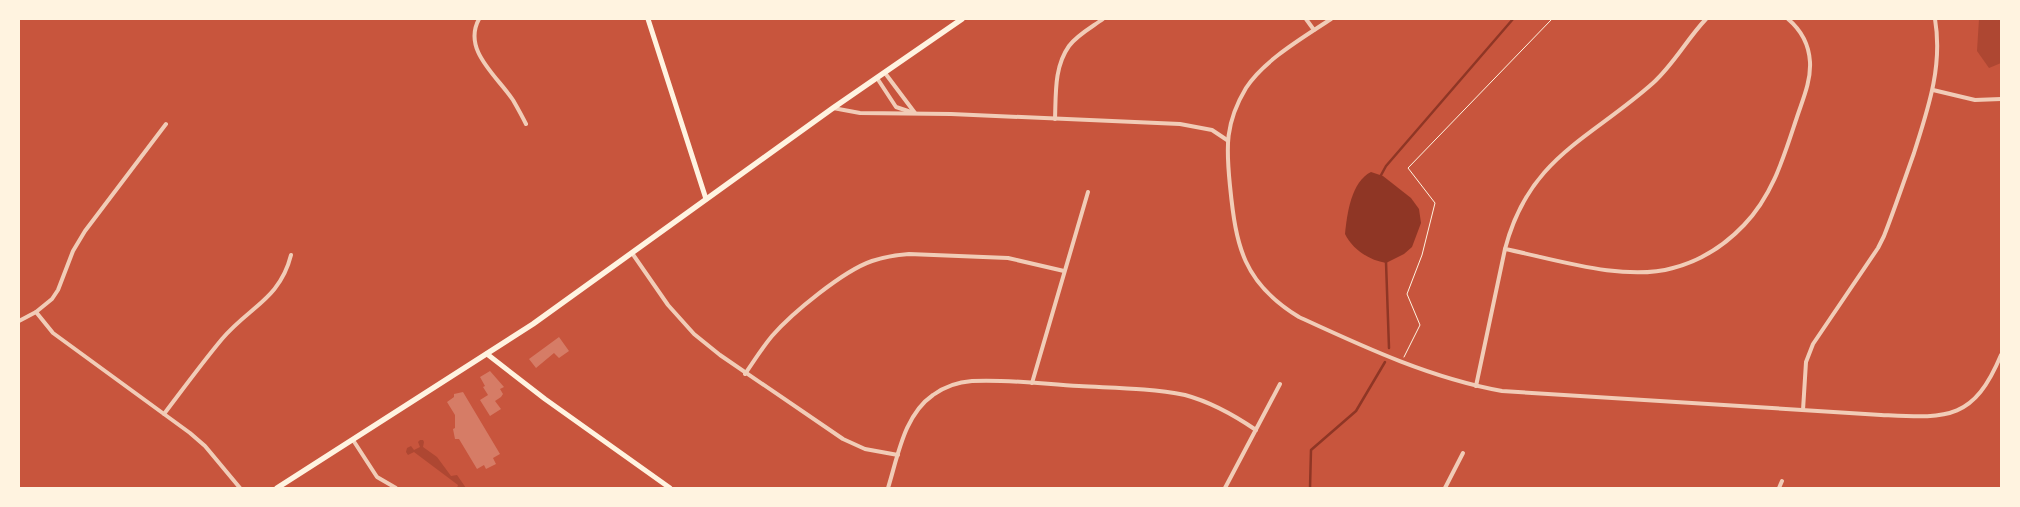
<svg xmlns="http://www.w3.org/2000/svg" width="2020" height="507" font-family="Overpass,sans-serif">
	<style>
		.green { fill: #ae4732 }
		.water { fill: #8f3625 }
		.lines { fill: none; stroke-linecap: round; stroke-linejoin: round }
		.stream { stroke: #8f3625; stroke-width: 2.5 }
		.building { fill: #d67c66 }
		.path { stroke: #fff3e0; stroke-width: 1 }
		.minor { stroke: #f1ccb7; stroke-width: 4 }
		.secondary { stroke: #fff3e0; stroke-width: 5 }
		.primary { stroke: #fff3e0; stroke-width: 5.5 }
	</style>
	<rect width="100%" height="100%" fill="#c8553d"/>
	<!-- green -->
	<g class="green">
		<path d="M1979,19H2001V63L1989,68L1977,51Z"/>
		<path d="M420,440H423L424,442L423,447L437,457L451,476L457,475L466,488H457L458,485L414,452L408,455L406,452L407,448L411,446L414,450L420,447L418,442Z"/>
	</g>
	<!-- water -->
	<path class="water" d="M1371,172L1383,176L1411,198L1419,209L1421,223L1412,247L1404,254L1386,263C1369,260 1353,250 1345,234C1347,214 1351,182 1371,172Z"/>
	<g class="lines">
		<!-- stream -->
		<g class="stream">
			<path d="M1380,177L1386,166L1513,19"/>
			<path d="M1386,262L1389,348"/>
			<path d="M1310,488L1311,450L1356,411L1385,362"/>
		</g>
	</g>
	<!-- building -->
	<g class="building">
		<path d="M559,337L569,351L559,358L554,353L536,368L529,359Z"/>
		<path d="M490,371L504,387L500,389L503,394L501,397L495,401L501,409L490,416L480,400L488,395L483,387L485,386L480,377Z"/>
		<path d="M463,392L500,454L493,458L496,464L486,469L484,465L477,469L459,439H455L453,429L455,428V415L447,402L454,397V394Z"/>
	</g>
	<g class="lines">
		<!-- path -->
		<path class="path" d="M1404,357L1420,325L1407,294L1422,255L1435,203L1408,168L1552,19"/>
		<!-- minor -->
		<g class="minor">
			<path d="M479,19C462,50 497,76 513,100C517,107 522,116 526,124"/>
			<path d="M1306,19L1314,30"/>
			<path d="M1331,19C1304,37 1264,60 1246,88C1225,123 1226,147 1230,186C1236,246 1243,283 1299,317C1364,347 1430,378 1502,391L1881,415C1946,418 1973,422 2001,355"/>
			<path d="M1706,19C1687,39 1674,64 1653,83C1589,140 1529,157 1505,249C1554,259 1624,282 1673,268C1700,261 1725,245 1744,225C1773,195 1784,156 1797,117C1803,99 1811,81 1810,62C1809,45 1801,30 1788,19"/>
			<path d="M885,73L915,113"/>
			<path d="M877,78L896,107L911,112"/>
			<path d="M1933,90L1975,100L2001,99"/>
			<path d="M833,108L860,113L951,114L1180,124L1212,130L1227,140"/>
			<path d="M1055,119C1056,94 1054,67 1069,46C1077,35 1092,27 1103,19"/>
			<path d="M632,253L668,305L694,334L720,355L843,439L865,449L898,455"/>
			<path d="M36,312L53,333L190,433L205,446L240,488"/>
			<path d="M19,321L36,312L52,299L58,290L73,251L85,231L166,124"/>
			<path d="M745,374C754,361 762,348 772,336C792,313 843,271 872,261C884,257 897,255 909,254L1008,258L1064,271"/>
			<path d="M1032,383L1088,192"/>
			<path d="M1476,386L1505,249"/>
			<path d="M1803,410L1806,362L1813,344L1878,248L1884,236C1895,208 1904,181 1914,153C1928,109 1943,66 1935,19"/>
			<path d="M164,414C183,389 202,363 222,339C249,307 280,299 291,255"/>
			<path d="M353,440L377,477L396,488"/>
			<path d="M888,488C898,456 904,415 933,395C944,387 958,382 972,381C1007,379 1044,384 1079,386C1114,388 1150,388 1185,395C1211,402 1234,415 1256,430"/>
			<path d="M1225,488L1280,384"/>
			<path d="M1445,488L1463,453"/>
			<path d="M1779,488L1782,481"/>
		</g>
		<!-- secondary -->
		<g class="secondary">
			<path d="M648,19L706,199"/>
			<path d="M487,354L545,399L670,488"/>
		</g>
		<!-- primary -->
		<path class="primary" d="M277,488L533,324L833,108L962,19"/>
	</g>
	<!-- border -->
	<rect width="2020" height="507" fill="none" stroke="#fff3e0" stroke-width="40"/>
</svg>
